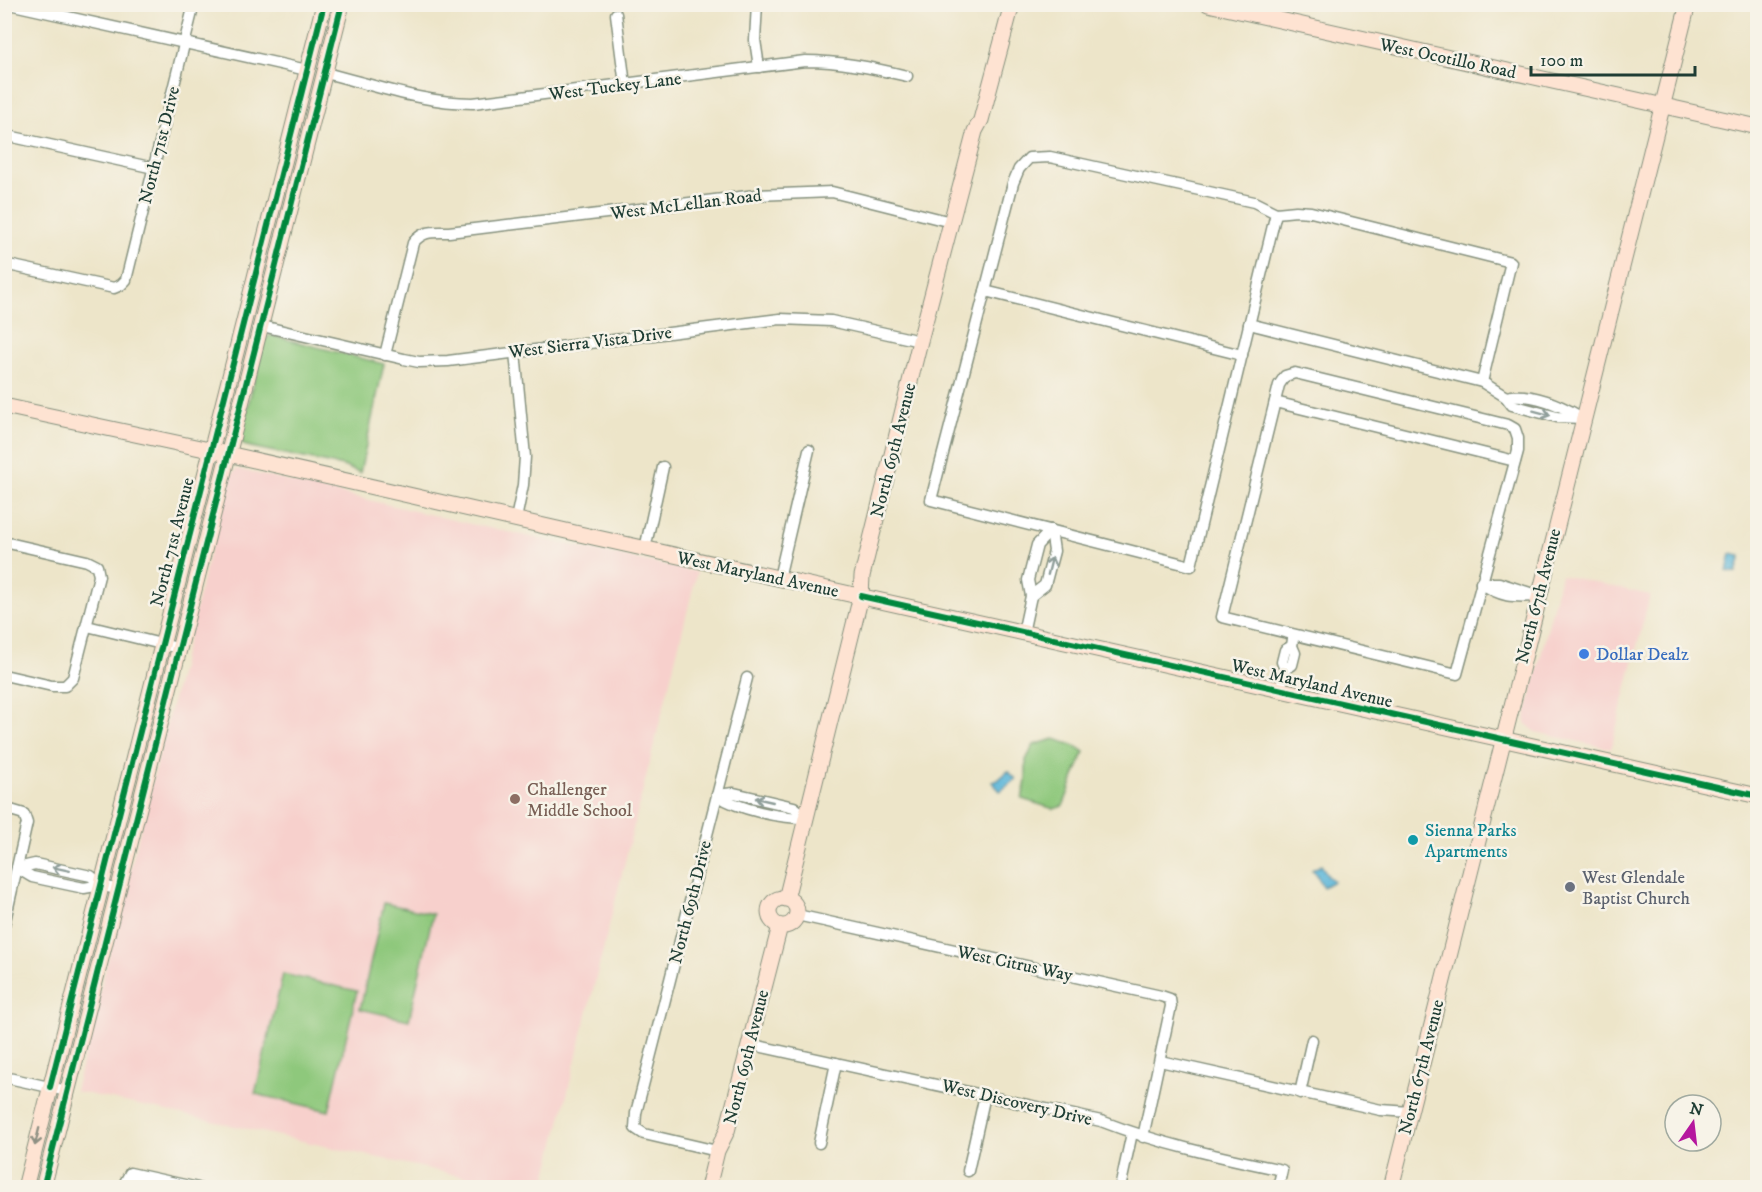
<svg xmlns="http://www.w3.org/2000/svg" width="1762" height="1192" font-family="'IM FELL DW Pica',serif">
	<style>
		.built { fill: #f7d0cc }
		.green { fill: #8ec87c; stroke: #568258; stroke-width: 1.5 }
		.water { fill: #5bb6d9; stroke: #3d7a86; stroke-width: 1.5 }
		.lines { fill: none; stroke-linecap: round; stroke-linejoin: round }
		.street-casing { stroke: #86917e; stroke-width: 13 }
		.secondary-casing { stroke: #86917e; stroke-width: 17 }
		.street { stroke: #fff; stroke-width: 10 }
		.secondary { stroke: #fee3d2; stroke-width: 15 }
		.cycleway-casing { stroke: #f7f3e8; stroke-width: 10 }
		.cycleway { stroke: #00873e; stroke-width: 6 }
		.oneway { stroke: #8f9e9a }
		.oneway2 { stroke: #8e9083 }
		.shop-dot { fill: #3f7fe0; stroke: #f7f3e8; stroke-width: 2 }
		.education-dot { fill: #8d6e63; stroke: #f7f3e8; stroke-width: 2 }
		.culture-dot { fill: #0f9aa8; stroke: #f7f3e8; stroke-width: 2 }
		.worship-dot { fill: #6b7280; stroke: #f7f3e8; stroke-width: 2 }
		.labels { text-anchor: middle; stroke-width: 5; stroke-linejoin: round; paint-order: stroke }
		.street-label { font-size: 18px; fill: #1f3d34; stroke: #f7f3e8 }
		.shop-label { font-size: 18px; fill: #366cbe; stroke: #f7f3e8; text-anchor: start }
		.education-label { font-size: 18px; fill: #785e54; stroke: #f7f3e8; text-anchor: start }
		.culture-label { font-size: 18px; fill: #0d838f; stroke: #f7f3e8; text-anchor: start }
		.worship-label { font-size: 18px; fill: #5b616d; stroke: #f7f3e8; text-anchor: start }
	</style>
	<rect width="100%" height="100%" fill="#f7f3e8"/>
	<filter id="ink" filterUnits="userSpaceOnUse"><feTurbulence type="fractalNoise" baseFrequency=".0167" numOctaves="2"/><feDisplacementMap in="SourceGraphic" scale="12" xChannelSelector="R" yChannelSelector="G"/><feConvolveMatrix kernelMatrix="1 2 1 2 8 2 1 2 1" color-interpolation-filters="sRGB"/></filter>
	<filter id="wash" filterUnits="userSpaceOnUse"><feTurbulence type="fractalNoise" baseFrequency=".008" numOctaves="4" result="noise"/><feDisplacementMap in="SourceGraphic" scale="24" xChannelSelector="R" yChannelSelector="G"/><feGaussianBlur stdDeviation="1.35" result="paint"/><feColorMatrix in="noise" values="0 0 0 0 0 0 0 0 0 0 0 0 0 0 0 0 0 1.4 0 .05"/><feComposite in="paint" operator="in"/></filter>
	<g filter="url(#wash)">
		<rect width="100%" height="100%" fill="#ede5c9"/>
		<!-- built -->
		<g class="built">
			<path d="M237,469L470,524L697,572L544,1187H511L75,1091L228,479L230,475Z"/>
			<path d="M1561,575L1650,595L1611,749L1536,732L1525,723L1526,715Z"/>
		</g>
		<!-- green -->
		<g class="green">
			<path d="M270,335L384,364L360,473L343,466L251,447L244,445L240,438L264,340Z"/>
			<path d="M1054,739L1073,745L1085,752C1075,769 1071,788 1063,806L1054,809L1022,799L1026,781V760L1034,745Z"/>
			<path d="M384,903L433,914L409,1020L360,1009Z"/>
			<path d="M283,974L357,991L329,1111L255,1094Z"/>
		</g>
		<!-- water -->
		<g class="water">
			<path d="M1731,554L1741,556L1736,573L1727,571Z"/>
			<path d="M1008,771L1016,779L1000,791L992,782L998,780Z"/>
			<path d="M1321,865L1329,877L1334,881L1323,887L1316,874L1312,870Z"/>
		</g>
	</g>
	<g filter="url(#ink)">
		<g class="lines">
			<!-- street casing -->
			<g class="street-casing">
				<g id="street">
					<path d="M9,4L307,70"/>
					<path d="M757,4L755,40L759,67"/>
					<path d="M616,14L625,85"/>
					<path d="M325,73C375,85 421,103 473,103L805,61C840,61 873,68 907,76"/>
					<path d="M4,135L154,168"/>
					<path d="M1050,157L1254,202L1276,213L1191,566L931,500L1013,183L1019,169L1029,158Z"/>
					<path d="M1276,213L1296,211L1311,212L1511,262L1482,382"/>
					<path d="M4,264L114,288L121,285L126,280L194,4"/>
					<path d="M985,291L1242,355"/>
					<path d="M1249,324L1482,382L1506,397L1512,405L1557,417L1583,418"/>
					<path d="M262,326L404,359L419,362L448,361L780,319L831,321L920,341"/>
					<path d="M515,352L525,457L523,485L516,519"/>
					<path d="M385,355L413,243C423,230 433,232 449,232L756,195L832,192L951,222"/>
					<path d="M1295,373L1508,425L1515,429L1518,438V451L1457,674L1222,617L1279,385L1285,376Z"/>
					<path d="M1506,397C1530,392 1558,404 1579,416"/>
					<path d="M1275,402L1515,461"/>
					<path d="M4,542L87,561L97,566L99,576L73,678L65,686H52L4,675"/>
					<path d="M645,549L663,467"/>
					<path d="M779,578L809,450"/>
					<path d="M1481,583C1502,598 1513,597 1538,596"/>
					<path d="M1481,583H1499L1533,594"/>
					<path d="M1031,596L1045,585L1054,551L1051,530"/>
					<path d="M87,626L178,648"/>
					<path d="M1023,633L1031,596L1028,580L1037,545L1051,530"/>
					<path d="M1285,669L1292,665L1295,653L1292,646L1293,639"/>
					<path d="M1280,691L1285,669L1282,662L1285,650L1292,646"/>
					<path d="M717,795L734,793L794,807L807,818"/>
					<path d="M717,795C740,810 779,818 807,818"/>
					<path d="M4,808L24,814L27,823L4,925"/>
					<path d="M17,868L35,864L91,876L101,885L118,890"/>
					<path d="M17,868L32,877L84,888L101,885"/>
					<path d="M797,915L1161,996L1170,999L1171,1006L1143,1137"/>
					<path d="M749,1044L1101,1121C1160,1144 1220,1157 1282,1170L1278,1188"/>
					<path d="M1160,1061L1381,1110L1410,1112"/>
					<path d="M4,1077L67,1091"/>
					<path d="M1300,1093L1312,1040"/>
					<path d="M819,1143L836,1063"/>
					<path d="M717,1151L644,1134L635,1128L636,1113L747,678"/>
					<path d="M968,1171L985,1095"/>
					<path d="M122,1188L130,1173L198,1188"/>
					<path d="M1120,1188L1132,1133"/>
				</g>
			</g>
			<!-- secondary casing -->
			<g class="secondary-casing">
				<g id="secondary">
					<path d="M1208,4L1758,127"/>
					<path d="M4,406L228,454L575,533L1758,796"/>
					<circle cx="783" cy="912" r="14"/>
					<path d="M786,899L861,596L862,576L920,341L975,131L981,120L1012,4"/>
					<path d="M25,1188L324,4"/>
					<path d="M43,1188L342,4"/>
					<path d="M708,1188L717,1151L727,1131L780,926"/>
					<path d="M1391,1188L1688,4"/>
				</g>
			</g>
			<!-- street -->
			<use href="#street" class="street"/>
			<!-- secondary -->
			<use href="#secondary" class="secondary"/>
			<!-- cycleway casing -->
			<g class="cycleway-casing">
				<g id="cycleway">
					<path d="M861,596L1758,796"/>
					<path d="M50,1087L324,4"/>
					<path d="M43,1188L342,4"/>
				</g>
			</g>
			<!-- cycleway -->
			<use href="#cycleway" class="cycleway"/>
		</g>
		<!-- one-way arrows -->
		<defs><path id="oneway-shaft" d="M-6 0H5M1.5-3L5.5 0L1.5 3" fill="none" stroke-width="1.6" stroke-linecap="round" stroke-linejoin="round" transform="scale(1.5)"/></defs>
		<g class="oneway">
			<use href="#oneway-shaft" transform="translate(1542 413) rotate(15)"/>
			<use href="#oneway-shaft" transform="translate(1050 566) rotate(-76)"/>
			<use href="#oneway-shaft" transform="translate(764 800) rotate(-167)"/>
			<use href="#oneway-shaft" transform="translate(61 869) rotate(-168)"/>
		</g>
		<use class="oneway2" href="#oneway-shaft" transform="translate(37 1137) rotate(104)"/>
	</g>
	<!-- markers -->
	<circle class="shop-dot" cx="1584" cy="654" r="6"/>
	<circle class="education-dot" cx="515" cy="799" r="6"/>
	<circle class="culture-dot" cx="1413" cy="840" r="6"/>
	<circle class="worship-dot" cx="1570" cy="887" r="6"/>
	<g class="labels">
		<!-- street labels -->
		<g class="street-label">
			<text transform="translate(1448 58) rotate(12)" y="6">West Ocotillo Road</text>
			<text transform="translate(615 86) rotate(-7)" y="6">West Tuckey Lane</text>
			<text transform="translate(159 145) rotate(-76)" y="6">North 71st Drive</text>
			<text transform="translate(686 204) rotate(-7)" y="6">West McLellan Road</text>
			<text transform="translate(590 342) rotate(-7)" y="6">West Sierra Vista Drive</text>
			<text transform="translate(893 450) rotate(-76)" y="6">North 69th Avenue</text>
			<text transform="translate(172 542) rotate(-76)" y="6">North 71st Avenue</text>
			<text transform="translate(758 574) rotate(12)" y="6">West Maryland Avenue</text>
			<text transform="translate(1538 596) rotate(-76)" y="6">North 67th Avenue</text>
			<text transform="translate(1312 683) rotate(13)" y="6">West Maryland Avenue</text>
			<text transform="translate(690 902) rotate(-76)" y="6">North 69th Drive</text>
			<text transform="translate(1015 963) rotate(12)" y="6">West Citrus Way</text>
			<text transform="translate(746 1057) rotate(-76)" y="6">North 69th Avenue</text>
			<text transform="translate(1421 1067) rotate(-76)" y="6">North 67th Avenue</text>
			<text transform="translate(1017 1102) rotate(13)" y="6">West Discovery Drive</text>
		</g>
		<!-- shop labels -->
		<g class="shop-label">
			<text x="1596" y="660">Dollar Dealz</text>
		</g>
		<!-- education labels -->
		<g class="education-label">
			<text x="527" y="795">Challenger<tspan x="527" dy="21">Middle School</tspan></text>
		</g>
		<!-- culture labels -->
		<g class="culture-label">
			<text x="1425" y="836">Sienna Parks<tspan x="1425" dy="21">Apartments</tspan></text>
		</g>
		<!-- worship labels -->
		<g class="worship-label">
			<text x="1582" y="883">West Glendale<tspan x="1582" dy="21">Baptist Church</tspan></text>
		</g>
	</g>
	<!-- margin -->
	<rect width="1762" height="1192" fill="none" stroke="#f7f3e8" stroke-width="24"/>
	<!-- north arrow -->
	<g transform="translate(1693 1123) rotate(14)"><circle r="28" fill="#f7f3e8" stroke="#a1aaa0" stroke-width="1.5"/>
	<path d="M0-4.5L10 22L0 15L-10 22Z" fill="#b5179e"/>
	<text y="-9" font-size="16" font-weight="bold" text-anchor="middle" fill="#1f3d34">N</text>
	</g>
	<!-- scale -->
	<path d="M1531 66v9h164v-9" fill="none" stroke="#1f3d34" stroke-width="3"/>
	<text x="1540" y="66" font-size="18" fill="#1f3d34" stroke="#f7f3e8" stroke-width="4.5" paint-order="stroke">100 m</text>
</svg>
